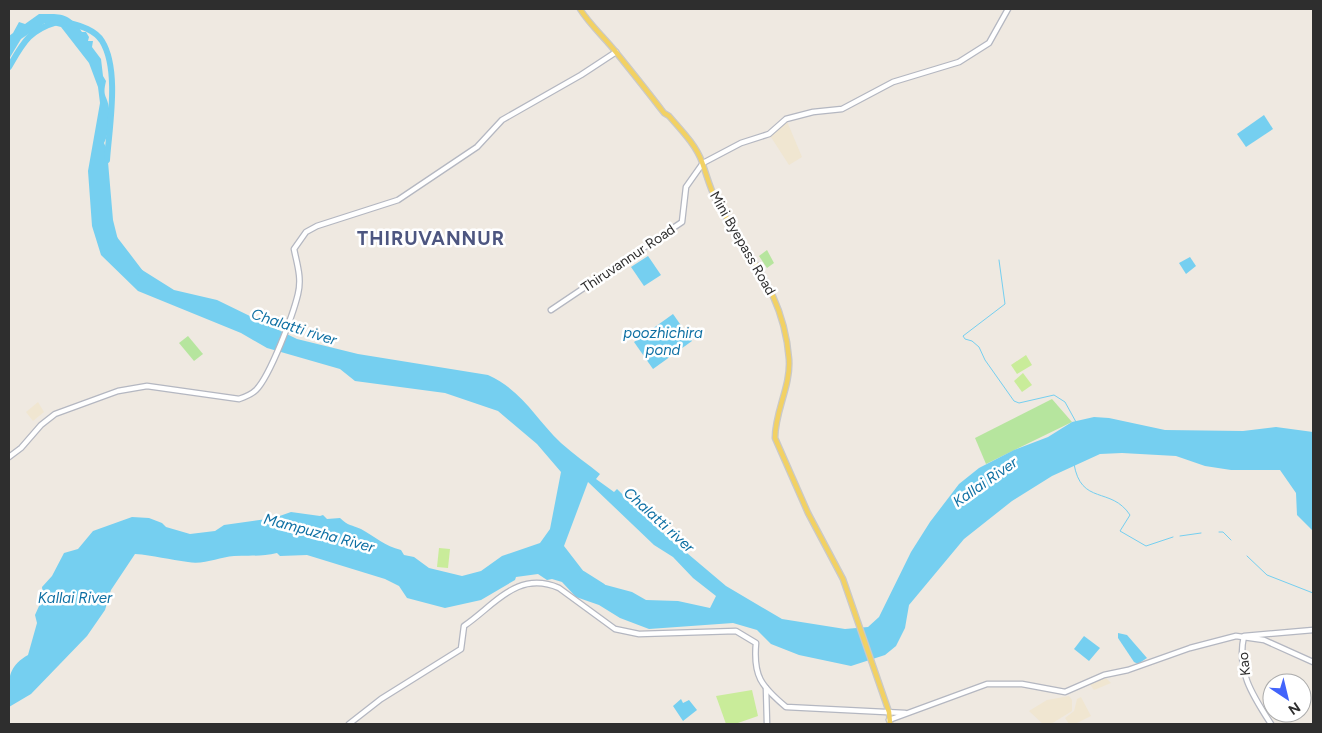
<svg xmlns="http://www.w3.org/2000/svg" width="1322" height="733" font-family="Figtree,sans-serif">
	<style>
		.education { fill: #f0e6d1 }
		.green { fill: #b6e59e }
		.pitch { fill: #c9ec9a }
		.water { fill: #75cff0; fill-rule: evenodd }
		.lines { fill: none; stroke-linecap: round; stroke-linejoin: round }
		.stream { stroke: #75cff0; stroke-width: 1 }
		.river { stroke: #75cff0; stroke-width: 6 }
		.secondary-casing { stroke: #b4b7c1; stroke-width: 7 }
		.primary-casing { stroke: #c9c9c9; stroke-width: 7 }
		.secondary { stroke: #fff; stroke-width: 4.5 }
		.primary { stroke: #f2d163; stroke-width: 4.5 }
		.labels { text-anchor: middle; stroke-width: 5; stroke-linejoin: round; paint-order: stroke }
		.street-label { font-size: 14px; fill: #2e2e2e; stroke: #fff }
		.water-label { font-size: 15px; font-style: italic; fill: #0d6fa3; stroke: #fff }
		.district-label { font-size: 19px; font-weight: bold; letter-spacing: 1px; fill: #4d5680; stroke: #fff }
	</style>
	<rect width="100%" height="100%" fill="#efe9e1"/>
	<!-- education -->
	<g class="education">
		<path d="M786,119L802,157L789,165L769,134Z"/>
		<path d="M38,402L44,412L33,421L26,412Z"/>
		<path d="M1106,678L1111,683L1094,690L1089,683Z"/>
		<path d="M1069,696L1072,700V711L1051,724H1043L1029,711L1047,700Z"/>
		<path d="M1081,697L1091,716L1075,724H1069L1065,718L1074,711L1077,699Z"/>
	</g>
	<!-- green -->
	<g class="green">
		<path d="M767,250L774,263L767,268L759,256Z"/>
		<path d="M188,336L203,354L194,361L179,343Z"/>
		<path d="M1052,399L1072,422L986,464L975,438Z"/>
	</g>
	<!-- pitch -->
	<g class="pitch">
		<path d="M1026,355L1032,365L1017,374L1011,365Z"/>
		<path d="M1023,373L1032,385L1022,392L1014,381Z"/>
		<path d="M439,548L450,549L448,568L437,567Z"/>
		<path d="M752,690L758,716L735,724H726L716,696Z"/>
	</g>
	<!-- water -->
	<g class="water">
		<path d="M39,14C61,14 68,12 82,32H86L89,37L88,41H93L92,47L101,59L103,76L106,81C102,98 107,94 109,108C111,116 108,137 104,143L107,150L113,220L119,244L131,263L174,290L217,300L297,339L358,354L488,375C523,391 535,418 561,443C573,454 588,464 600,474L596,479L614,492L617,489L655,526L726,586L782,619L845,629L868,627L879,617L911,552L930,522L959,484L979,468L1014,450L1048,437L1072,422L1094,417L1109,418L1165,430L1243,431L1276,427L1313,432V531L1297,515L1296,493L1280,470H1231L1205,466L1176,456L1122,453L1100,454L1052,476L1012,501L964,539L909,605L905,628L896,646L885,655L851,666L799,655L771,644L757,630L733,623L649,629L620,618L599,605L576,597L562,582L552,579L547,580L538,574L516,577L515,580L481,600L445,608L407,598L399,586L385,579L307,555L280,556L277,553C262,557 249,555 234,556C219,557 204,565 188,562C170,560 153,555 135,554L111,590L105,610L87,636L31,694L9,707C9,683 5,668 28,655L37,623L35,615L43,597L42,587L52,576L64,553L78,549L93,531L132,517L149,518L162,523L166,527L190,534L215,531L224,525L274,518L291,512L320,516L323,515L327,519L340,518C348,526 352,525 361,529C375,537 385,546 401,550L404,555L414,557L429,568L462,576L481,571L502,556L540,543L550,529L561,472L537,444L498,411L445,393L355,381L340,369L267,348L241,333L138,291L101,255L92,226L88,171L100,103L98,87L89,63L61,27L45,23L21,39L9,59V36L13,33L19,22L25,24ZM588,482L654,545L673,557L693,578L716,596L710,608L678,601L646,600L632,592L591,581L564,546Z"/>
		<path d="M1264,115L1273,129L1246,147L1237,134Z"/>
		<path d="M648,256L661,275L644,286L631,267Z"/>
		<path d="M1190,257L1196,266L1186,274L1179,263Z"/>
		<path d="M673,314L692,341L653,369L634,342Z"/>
		<path d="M1118,633L1127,635L1147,658L1138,664L1134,662L1118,638Z"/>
		<path d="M1084,636L1100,648L1089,661L1074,649Z"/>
		<path d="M681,699L683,703L689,700L697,710L683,721L673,706Z"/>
	</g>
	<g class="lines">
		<!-- stream -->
		<g class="stream">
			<path d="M9,61L11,63"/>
			<path d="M999,260L1005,304L963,336L965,339L972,341L979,347L985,360L1014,401L1019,403L1054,395L1065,402L1076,422"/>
			<path d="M1074,464C1081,506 1111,486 1130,515L1120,531L1146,546L1173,537"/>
			<path d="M1219,532H1223L1231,540"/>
			<path d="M1180,536L1201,533"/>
			<path d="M1247,556L1267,575L1313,593"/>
		</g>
		<!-- river -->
		<g class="river">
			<path d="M69,23C81,26 95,30 102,41C120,70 109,128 107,160"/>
			<path d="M9,67C23,43 29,30 57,22"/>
			<path d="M114,238L140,272"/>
			<path d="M583,574L602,586"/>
		</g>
		<!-- secondary casing -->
		<g class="secondary-casing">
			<g id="secondary">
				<path d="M551,310L682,222L686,187L703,163L741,143L769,134L786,119L813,112L842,109L893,82L959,62L989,43L1008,9"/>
				<path d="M9,457L21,448L41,425L55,414L118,391L147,386L239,399C245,397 251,395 256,390C270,376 293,315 298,294C302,278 297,264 294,249L306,232L317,226L398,200L477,147L502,120L581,75L616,52"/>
				<path d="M766,688L767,724"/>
				<path d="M889,720L987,684H1022L1065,692L1104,675L1128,670L1190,648L1236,636L1264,640L1313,662"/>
				<path d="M349,724L381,699L461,649L464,626C495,605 517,570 559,588L615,629L639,634L736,631L756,643C753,676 761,686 786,707L905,713"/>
				<path d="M1271,724C1253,696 1236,671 1244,636L1313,630"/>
			</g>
		</g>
		<!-- primary casing -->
		<g class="primary-casing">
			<path id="primary" d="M580,9C590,25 604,37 615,51C632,72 648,92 664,113L669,116C681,130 696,145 702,162C707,176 710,189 717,202C748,257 784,292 789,359C791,386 775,411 775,438L808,513L843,579L889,712L890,724"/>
		</g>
		<!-- secondary -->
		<use href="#secondary" class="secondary"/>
		<!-- primary -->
		<use href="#primary" class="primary"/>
	</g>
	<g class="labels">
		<!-- street labels -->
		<g class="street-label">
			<text transform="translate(743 243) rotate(60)" y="5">Mini Byepass Road</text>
			<text transform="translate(628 258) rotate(-34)" y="5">Thiruvannur Road</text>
			<text transform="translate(1244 664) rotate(-96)" y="5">Kao</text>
		</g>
		<!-- water labels -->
		<g class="water-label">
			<text transform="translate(294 327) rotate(18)" y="5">Chalatti river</text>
			<text x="663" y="338">poozhichira<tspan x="663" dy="17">pond</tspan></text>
			<text transform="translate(985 482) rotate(-35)" y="5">Kallai River</text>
			<text transform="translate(659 520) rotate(42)" y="5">Chalatti river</text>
			<text transform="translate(319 533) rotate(15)" y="5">Mampuzha River</text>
			<text x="75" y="603">Kallai River</text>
		</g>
		<!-- district labels -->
		<g class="district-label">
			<text x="431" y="245">THIRUVANNUR</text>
		</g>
	</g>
	<!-- border -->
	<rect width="1322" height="733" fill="none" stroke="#2e2e2e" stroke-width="20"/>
	<!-- north arrow -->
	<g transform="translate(1287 698) rotate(145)"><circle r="24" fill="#ffffff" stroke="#ababab"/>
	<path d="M0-4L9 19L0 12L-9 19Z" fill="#4264fb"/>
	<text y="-8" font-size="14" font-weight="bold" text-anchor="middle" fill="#2e2e2e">N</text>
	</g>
</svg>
